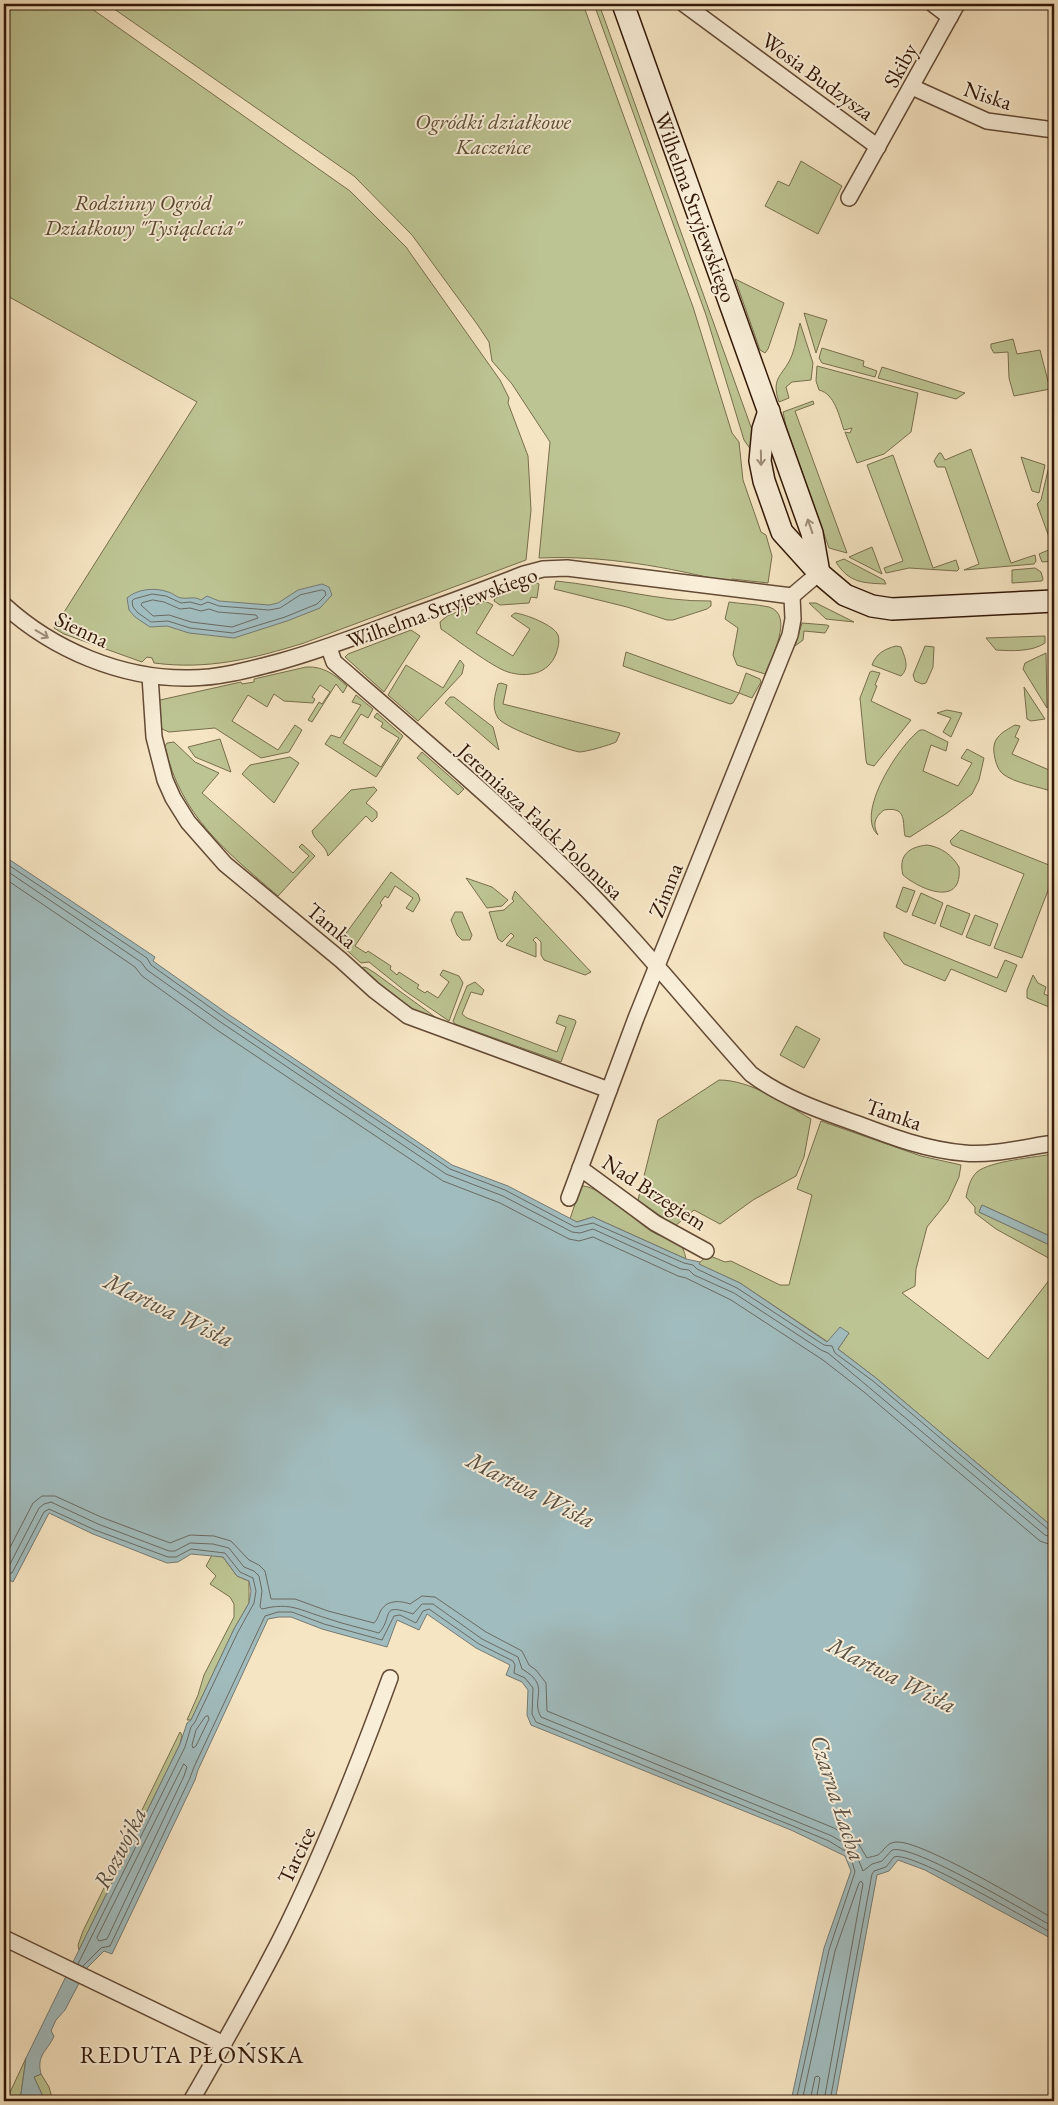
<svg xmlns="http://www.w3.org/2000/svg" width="1058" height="2105" font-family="'EB Garamond',serif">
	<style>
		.green { fill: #bdc493; stroke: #786e4c }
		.water { fill: #a1bcbe; stroke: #757a74 }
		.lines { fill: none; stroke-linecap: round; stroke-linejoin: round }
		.shore { stroke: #6a6a62; stroke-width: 1 }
		.street-casing { stroke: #634a35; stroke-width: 18 }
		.secondary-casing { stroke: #321706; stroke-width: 24 }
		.street { stroke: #f9eed8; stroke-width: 15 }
		.secondary { stroke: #f9eed8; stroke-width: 21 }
		.oneway { stroke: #9f8d7a }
		.labels { text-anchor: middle; stroke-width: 4; stroke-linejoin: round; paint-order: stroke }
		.street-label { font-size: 22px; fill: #321706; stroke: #f9eed8 }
		.park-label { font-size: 22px; font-style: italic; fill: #5c4b30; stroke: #f9eed8 }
		.water-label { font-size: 24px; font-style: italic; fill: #595146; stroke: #f9eed8 }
		.neighbourhood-label { font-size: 24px; letter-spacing: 1px; fill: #321706; stroke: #f9eed8 }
	</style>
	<rect width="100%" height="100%" fill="#f6e5c3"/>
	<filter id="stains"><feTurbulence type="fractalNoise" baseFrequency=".004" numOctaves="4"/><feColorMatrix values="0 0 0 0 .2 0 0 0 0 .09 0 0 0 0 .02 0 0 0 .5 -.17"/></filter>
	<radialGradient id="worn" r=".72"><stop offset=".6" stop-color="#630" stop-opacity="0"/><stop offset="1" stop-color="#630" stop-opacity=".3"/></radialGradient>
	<!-- green -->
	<g class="green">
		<path d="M4,4H85L350,191L406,247L500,380L509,398L508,403L528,456L531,510L526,560L304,643C252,659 208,670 154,663L152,658L147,657L142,662L64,634L54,628L197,402L4,294Z"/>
		<path d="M107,4H583L693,307L732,433L739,442L743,480L761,532L766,535L772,556L768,583L732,579L731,583C668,567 603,555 539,558L550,442L512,384L492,361L489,342L477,324L412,235L354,176Z"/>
		<path d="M594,4H599L756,441L751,450L744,440L706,315Z"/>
		<path d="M801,161L842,186L818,234L765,206L778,181L789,186Z"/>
		<path d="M735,279L784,303L768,349L765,353L760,350Z"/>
		<path d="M804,313L827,320L816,353Z"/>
		<path d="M800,323L813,363L811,380L792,382L786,387L789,398L779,402C770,376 784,376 792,355C796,345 797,333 800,323Z"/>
		<path d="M1013,339L1017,354L1040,350L1050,389L1014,396L1009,378L1008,352L994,353L991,348V344Z"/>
		<path d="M822,348L864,361L863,366L877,371L875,377L822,363L819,358Z"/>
		<path d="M817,366L918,393L911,432L884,454L857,463L845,432L850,433L852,428L844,430C839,416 835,394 819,390L816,381Z"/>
		<path d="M882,367L965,393L956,399L878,378Z"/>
		<path d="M813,401L814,404L795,411L847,553L829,548L786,426L783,412Z"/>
		<path d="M971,449L1011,563L1035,555L1036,561L1034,564L964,570L979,564L945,467H937L934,461L939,453H941L945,460Z"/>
		<path d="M893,455L933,568L956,560L959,569L957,571L909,568L886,573L884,568L903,561L867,465Z"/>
		<path d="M1021,457L1045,465L1039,493L1032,491Z"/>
		<path d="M1049,466L1054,468V561L1042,562L1039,554L1053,548L1037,504L1041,500Z"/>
		<path d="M872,547L882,574L849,557Z"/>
		<path d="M844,559L884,580L886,584C863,583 849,583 836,562Z"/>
		<path d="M1035,568L1041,572L1043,579L1042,581L1012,583V570Z"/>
		<path d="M556,581C608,586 660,602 711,601V606L707,609L673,620H667L627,607L554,589Z"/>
		<path d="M535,582L539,584L537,598L531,597L529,603L500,605L494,601L495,598Z"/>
		<path d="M485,601L493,605L476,633L513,656L530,629L511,616L515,613C525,614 554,625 558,635C560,641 558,648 556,654C548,674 528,678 508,672C492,667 456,639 441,629L440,622L447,616Z"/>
		<path d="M729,602C742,604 756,604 769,607C795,615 771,658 765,674L737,665L733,655L738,628L725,619Z"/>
		<path d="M809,603H816L854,622L826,619Z"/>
		<path d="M802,623L827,625L829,626L825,633L804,631L803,640L795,646Z"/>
		<path d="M411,630L420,636L384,692L345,657L348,654Z"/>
		<path d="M1045,636V643C1032,652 1011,651 996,650L986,638Z"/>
		<path d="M896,646L901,647C905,658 910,667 901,676L872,665C876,654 884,649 896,646Z"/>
		<path d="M925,646L934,647L933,667L926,683L922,684L915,681L913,675Z"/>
		<path d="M626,652L739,693L746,673L760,679L761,682L752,698L739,693L733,703L730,704L623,666Z"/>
		<path d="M1046,653L1047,708L1023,669L1025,663Z"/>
		<path d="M460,660L464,665L462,674L418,721L388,695L406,665L443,688Z"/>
		<path d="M306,667C324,666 335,675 347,686L343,693L336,684L312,722L308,720L319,702L322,704L330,692L320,685L312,697L315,699L313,703L284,701L274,694L267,707L248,695L232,721L278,750L295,725L302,730L289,752L261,758L215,728L169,732L162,729L158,711V702L160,700L241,682L242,684L254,682V679Z"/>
		<path d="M872,671L880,673L875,685L877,686L871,701L911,720L874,766L867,764L866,760L860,698L870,672Z"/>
		<path d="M501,683L507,685L503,704L620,733L616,742C610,745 586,752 579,752C565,749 506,729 498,718C491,707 495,695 498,684Z"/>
		<path d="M1024,687L1045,719L1031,721L1027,719Z"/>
		<path d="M356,695L373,709L368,718L361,714L343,743L381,767L399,738L381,727L383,723L374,717L377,713L403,736L376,777L325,744L331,735L340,738L361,705L352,702Z"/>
		<path d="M450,697H454L493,727L499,750L445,703Z"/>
		<path d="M947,710L962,713L951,737L943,732L951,718L937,713Z"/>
		<path d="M1015,725L1020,726L1015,737L1019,739L1012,754L1049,770L1054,759V792C1040,787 1014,783 1003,774C997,769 995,760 994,753C992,737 1003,732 1015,725Z"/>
		<path d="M920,730H924L948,742L946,751L931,745L923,771L958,786L972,763L961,758L967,749L984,758L979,780L972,794L947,813L910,837L905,836C902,823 908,806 884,810C875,817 872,824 878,835C854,814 900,744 920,730Z"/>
		<path d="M220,739L231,772L195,757L188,747Z"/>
		<path d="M174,742L195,762L219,773L202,793L293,873L309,856L299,847L302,844L315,856L278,896C227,852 180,816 165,746L167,743Z"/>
		<path d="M422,752L464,789L458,795L417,758Z"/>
		<path d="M290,757L299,763L274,803L242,774L250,765Z"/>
		<path d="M374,787L377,790L366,803L377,812V817L372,822L366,816L328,856C326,845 314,841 312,831L351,790Z"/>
		<path d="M961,830L1054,867V875L1022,958L994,948L1024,874L952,845L950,841Z"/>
		<path d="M927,845C941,847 952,855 959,867C963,907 922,891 903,875C898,855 909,847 927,845Z"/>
		<path d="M391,872L418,894L420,900L413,912L406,908L413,898L395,886L388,898L385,896L380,903L382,905L355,946L366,953L368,951L391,966L390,969L397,975L399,972L419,985L417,988L425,993L427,991L438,998L449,982L440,975L443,970L459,976L463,983L449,1021L405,991L369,962L361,963L342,946V940L344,936Z"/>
		<path d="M466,878L492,887L508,900L502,906L487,908Z"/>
		<path d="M903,887L915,891L907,912H905L896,907Z"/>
		<path d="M515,891L591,972L585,975L544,960L541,955V942L536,937L533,940L536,943V957L506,945L514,936L511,933L502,942L498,939L489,912L504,910L514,901L512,899Z"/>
		<path d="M921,893L943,903L935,924L912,915Z"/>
		<path d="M947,905L970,914L962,935L940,926Z"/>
		<path d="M455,912H462L472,935L470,940H462L457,935L451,920Z"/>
		<path d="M975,915L998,924L990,946L966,937Z"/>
		<path d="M884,932L997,978L1005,960L1017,965L1006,992L951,969L945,981L904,964L884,937Z"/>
		<path d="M363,967L367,968L375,973L442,1022C407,1012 387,993 361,969Z"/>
		<path d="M1033,975L1038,983L1046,987L1044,994L1054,998V1009L1027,998V990Z"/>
		<path d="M475,982L484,990L482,995L471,992L462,1014L467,1018L557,1052L566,1027L556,1023L559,1015L575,1020L576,1022L561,1062L455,1024L453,1021L467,986Z"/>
		<path d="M796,1026L820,1039L804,1068L780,1055Z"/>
		<path d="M719,1080C751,1080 783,1103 811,1119L804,1157L796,1176L753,1200L720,1224L694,1210L675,1226L638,1200L658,1120Z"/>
		<path d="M821,1121L921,1156L961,1165L959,1177L948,1201L927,1227L916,1269L915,1286L902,1293L988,1359L1054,1274V1528L876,1378L838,1349L849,1333L828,1342L740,1283L698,1264L708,1255L725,1262L731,1261L780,1285H789L812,1195L797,1189Z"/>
		<path d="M1054,1154V1238L982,1205L979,1212L1054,1247V1261L996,1229L975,1213V1207L966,1197C968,1189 970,1178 977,1172C990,1161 1036,1157 1054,1154Z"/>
		<path d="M583,1186C601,1187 635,1221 651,1231C660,1237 672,1238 680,1245C684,1249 685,1254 686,1259L593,1217L577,1222L570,1219L580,1189Z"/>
		<path d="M212,1555L223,1557L237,1576L249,1581V1603L234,1629L191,1720H187L198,1695L204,1675L234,1617V1604L230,1597L210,1584L216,1576L206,1566Z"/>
		<path d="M180,1732L182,1735L180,1744L79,1950L78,1945L83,1931Z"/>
		<path d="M26,2058L20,2101H6Z"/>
		<path d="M41,2074L49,2087L53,2101H45L34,2077Z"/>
	</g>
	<!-- water -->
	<g class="water">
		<path d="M322,584L329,587L332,595L320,608L287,621L234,638L189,633L167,626L150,627L135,617L129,610L127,598C137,589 155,587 168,592C173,593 177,598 182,598C190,599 194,596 201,600L207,596L219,601L269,605L278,603L298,590Z"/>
		<path d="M4,856L155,957L153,961L228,1014L452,1165L508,1186L577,1222L593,1217L686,1259L700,1262L699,1264L740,1283L827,1342L840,1327L849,1333L838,1349L876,1378L1054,1528V1940L925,1870L898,1860L889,1871L877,1875L835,2101H791L824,1948L851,1871L845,1856L791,1830L531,1725L527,1715L528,1690L522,1682L506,1675L510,1665L476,1648L427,1614L419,1630L397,1620L387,1647L322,1629L291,1617H279L268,1619L198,1770L195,1780L112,1954L104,1951L87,1968L65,2010L56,2020L51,2031L54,2036C48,2051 36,2054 41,2074L34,2077L45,2101H20L26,2058L180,1744L187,1723L191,1720L234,1629L249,1603L251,1591L249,1581L237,1576L223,1557L191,1554L178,1562L167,1563L93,1534L49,1513L13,1582L4,1577L5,1495L4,1494Z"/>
		<path d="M982,1205L1054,1238V1247L979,1212Z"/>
	</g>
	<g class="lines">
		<!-- shore -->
		<g class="shore">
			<path d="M322,590L325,591L326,595L317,604L285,617L233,633L190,628L168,621L151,622L138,613L133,607L132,601L134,599L152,594L166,596L181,603L190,602L201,605L208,602L219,606L269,610L280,608L300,595Z"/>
			<path d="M153,600L164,602L180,609L190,608L201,611L209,609L218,612L256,615L258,618L232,627L191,622L169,615L153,616L141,605L142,603Z"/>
			<path d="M4,862L147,958L151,965L225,1018L450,1169L505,1190L575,1227L593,1223L684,1263L693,1265L697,1269L737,1288L824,1345L832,1346L835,1353L873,1381L1049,1530L1054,1532"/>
			<path d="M4,869L141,962L147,970L222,1023L446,1174L503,1196L572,1232L580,1233L593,1229L681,1269L689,1270L694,1275L734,1293L821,1350L828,1353L1045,1535L1054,1538"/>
			<path d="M4,878L135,967L142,976L217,1030L443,1181L500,1203L569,1239L579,1241L593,1237L678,1276L686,1278L731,1300L823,1360L864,1392L1040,1541L1054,1546"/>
			<path d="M4,1559L33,1503L42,1496H55L101,1517L170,1543L190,1535L214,1536L231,1541L249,1560L259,1565L265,1571L271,1599H295L328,1611L374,1623C377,1620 378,1617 380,1612C386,1600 399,1600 410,1604L422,1596L435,1597L486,1632L522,1651L529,1665L536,1670L546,1683L547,1711L834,1828L858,1843L867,1858C870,1857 875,1856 878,1855C885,1850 886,1843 896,1842C919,1839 1028,1904 1054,1919"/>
			<path d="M4,1567L9,1566L39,1508L44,1504L51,1502L98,1524L169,1551H175L190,1543L213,1544L229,1548L244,1567L254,1571L259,1576L262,1591L260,1607L262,1609C291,1602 299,1610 326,1618C343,1624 361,1628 379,1633C394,1616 379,1602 413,1614L422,1604H433L482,1639L518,1657L522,1669C552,1686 530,1698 541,1717L832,1836L854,1849L863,1871L872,1864L882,1861L892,1850C913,1843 1029,1914 1054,1927"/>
			<path d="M4,1573H12L44,1512L49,1509L95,1530L168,1557H176L191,1549L225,1553L240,1572L253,1578L256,1591L254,1603L238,1632L195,1722L191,1727L185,1747L78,1964"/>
			<path d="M208,1716L209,1719L196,1746L193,1748L192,1745L196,1730L205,1717Z"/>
			<path d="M184,1764L187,1767L184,1776L107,1939L99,1941L97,1938Z"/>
			<path d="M83,1966L101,1948L110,1946L190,1778L194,1767L265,1616L278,1612H292L324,1624L382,1640L394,1616L400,1615L416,1623L423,1611L429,1609L479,1644L513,1661L515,1665L514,1673L525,1678L533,1688L532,1714L536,1722L793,1826L829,1841L850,1854L855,1872L829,1950L796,2101"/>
			<path d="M802,2101L835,1951L859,1883L861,1881L863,1884L824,2101"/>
			<path d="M810,2101L815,2077L818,2076L820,2078L816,2101"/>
			<path d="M830,2101L872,1874L874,1871L886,1867L894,1857C911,1850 1032,1922 1054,1934"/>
		</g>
		<!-- street casing -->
		<g class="street-casing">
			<g id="street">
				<path d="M684,4L878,147"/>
				<path d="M933,4L950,17"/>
				<path d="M912,87L987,121L1054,130"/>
				<path d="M849,198L957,4"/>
				<path d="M4,605C53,650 122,679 189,678C220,678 252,669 282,661C328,648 369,632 414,615C451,602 488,588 524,574L543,569L567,568L792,596L819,573"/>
				<path d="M329,648L334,662C415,732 497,802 574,877C637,939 692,1009 751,1074C783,1098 821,1111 858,1124C892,1137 927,1150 964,1153C991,1156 1026,1147 1054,1143"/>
				<path d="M150,676L154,737L165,780L173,798L188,822L225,864L341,960L374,990L408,1016L609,1090"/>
				<path d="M580,1168L655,1223L706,1251"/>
				<path d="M569,1198L636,1018L790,635L793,619L792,596"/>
				<path d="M4,1938L224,2044"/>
				<path d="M191,2101C221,2049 251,1996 279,1942C322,1857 357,1768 390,1678"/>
			</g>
		</g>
		<!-- secondary casing -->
		<g class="secondary-casing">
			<g id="secondary">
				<path d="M623,4L812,533L819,573"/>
				<path d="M769,411L763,429L760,461L764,481L782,532L819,573L845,595L872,606L892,609L1054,601"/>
			</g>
		</g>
		<!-- street -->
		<use href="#street" class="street"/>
		<!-- secondary -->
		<use href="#secondary" class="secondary"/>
	</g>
	<!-- one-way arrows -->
	<defs><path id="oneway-shaft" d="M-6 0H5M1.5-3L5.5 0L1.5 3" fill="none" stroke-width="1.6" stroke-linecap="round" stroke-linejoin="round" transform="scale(1.25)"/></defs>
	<g class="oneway">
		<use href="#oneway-shaft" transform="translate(761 458) rotate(89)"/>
		<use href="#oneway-shaft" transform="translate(810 526) rotate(-109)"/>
		<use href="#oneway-shaft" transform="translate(42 634) rotate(31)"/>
	</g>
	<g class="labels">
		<!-- street labels -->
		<g class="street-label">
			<text transform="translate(900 65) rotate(-61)" y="8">Skiby</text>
			<text transform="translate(818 76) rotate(36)" y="8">Wosia Budzysza</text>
			<text transform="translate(988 95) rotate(18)" y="8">Niska</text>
			<text transform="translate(696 207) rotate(70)" y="8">Wilhelma Stryjewskiego</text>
			<text transform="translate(442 607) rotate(-20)" y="8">Wilhelma Stryjewskiego</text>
			<text transform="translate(82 629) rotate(25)" y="8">Sienna</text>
			<text transform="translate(541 821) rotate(43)" y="8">Jeremiasza Falck Polonusa</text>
			<text transform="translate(665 890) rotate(-68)" y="8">Zimna</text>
			<text transform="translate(332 925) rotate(40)" y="8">Tamka</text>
			<text transform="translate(894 1114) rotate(19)" y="8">Tamka</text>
			<text transform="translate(655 1192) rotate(33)" y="8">Nad Brzegiem</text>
			<text transform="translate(296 1855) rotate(-65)" y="8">Tarcice</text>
		</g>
		<!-- park labels -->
		<g class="park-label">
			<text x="493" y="129">Ogródki działkowe<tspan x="493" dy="25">Kaczeńce</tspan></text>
			<text x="143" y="210">Rodzinny Ogród<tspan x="143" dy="25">Działkowy "Tysiąclecia"</tspan></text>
		</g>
		<!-- water labels -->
		<g class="water-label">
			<text transform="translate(169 1310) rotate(26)" y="8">Martwa Wisła</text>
			<text transform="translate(531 1490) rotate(27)" y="8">Martwa Wisła</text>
			<text transform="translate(892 1675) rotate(27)" y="8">Martwa Wisła</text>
			<text transform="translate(838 1798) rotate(72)" y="8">Czarna Łacha</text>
			<text transform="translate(120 1848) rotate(-63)" y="8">Rozwójka</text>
		</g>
		<!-- neighbourhood labels -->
		<g class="neighbourhood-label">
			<text x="192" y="2063">REDUTA PŁOŃSKA</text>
		</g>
	</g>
	<!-- margin -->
	<rect width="1058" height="2105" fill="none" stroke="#f6e5c3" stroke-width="20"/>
	<rect x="5" y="5" width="1048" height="2095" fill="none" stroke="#321706" stroke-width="2.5"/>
	<rect x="10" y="10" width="1038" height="2085" fill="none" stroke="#321706"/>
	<rect width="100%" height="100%" filter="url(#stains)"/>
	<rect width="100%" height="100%" fill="url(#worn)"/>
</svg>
